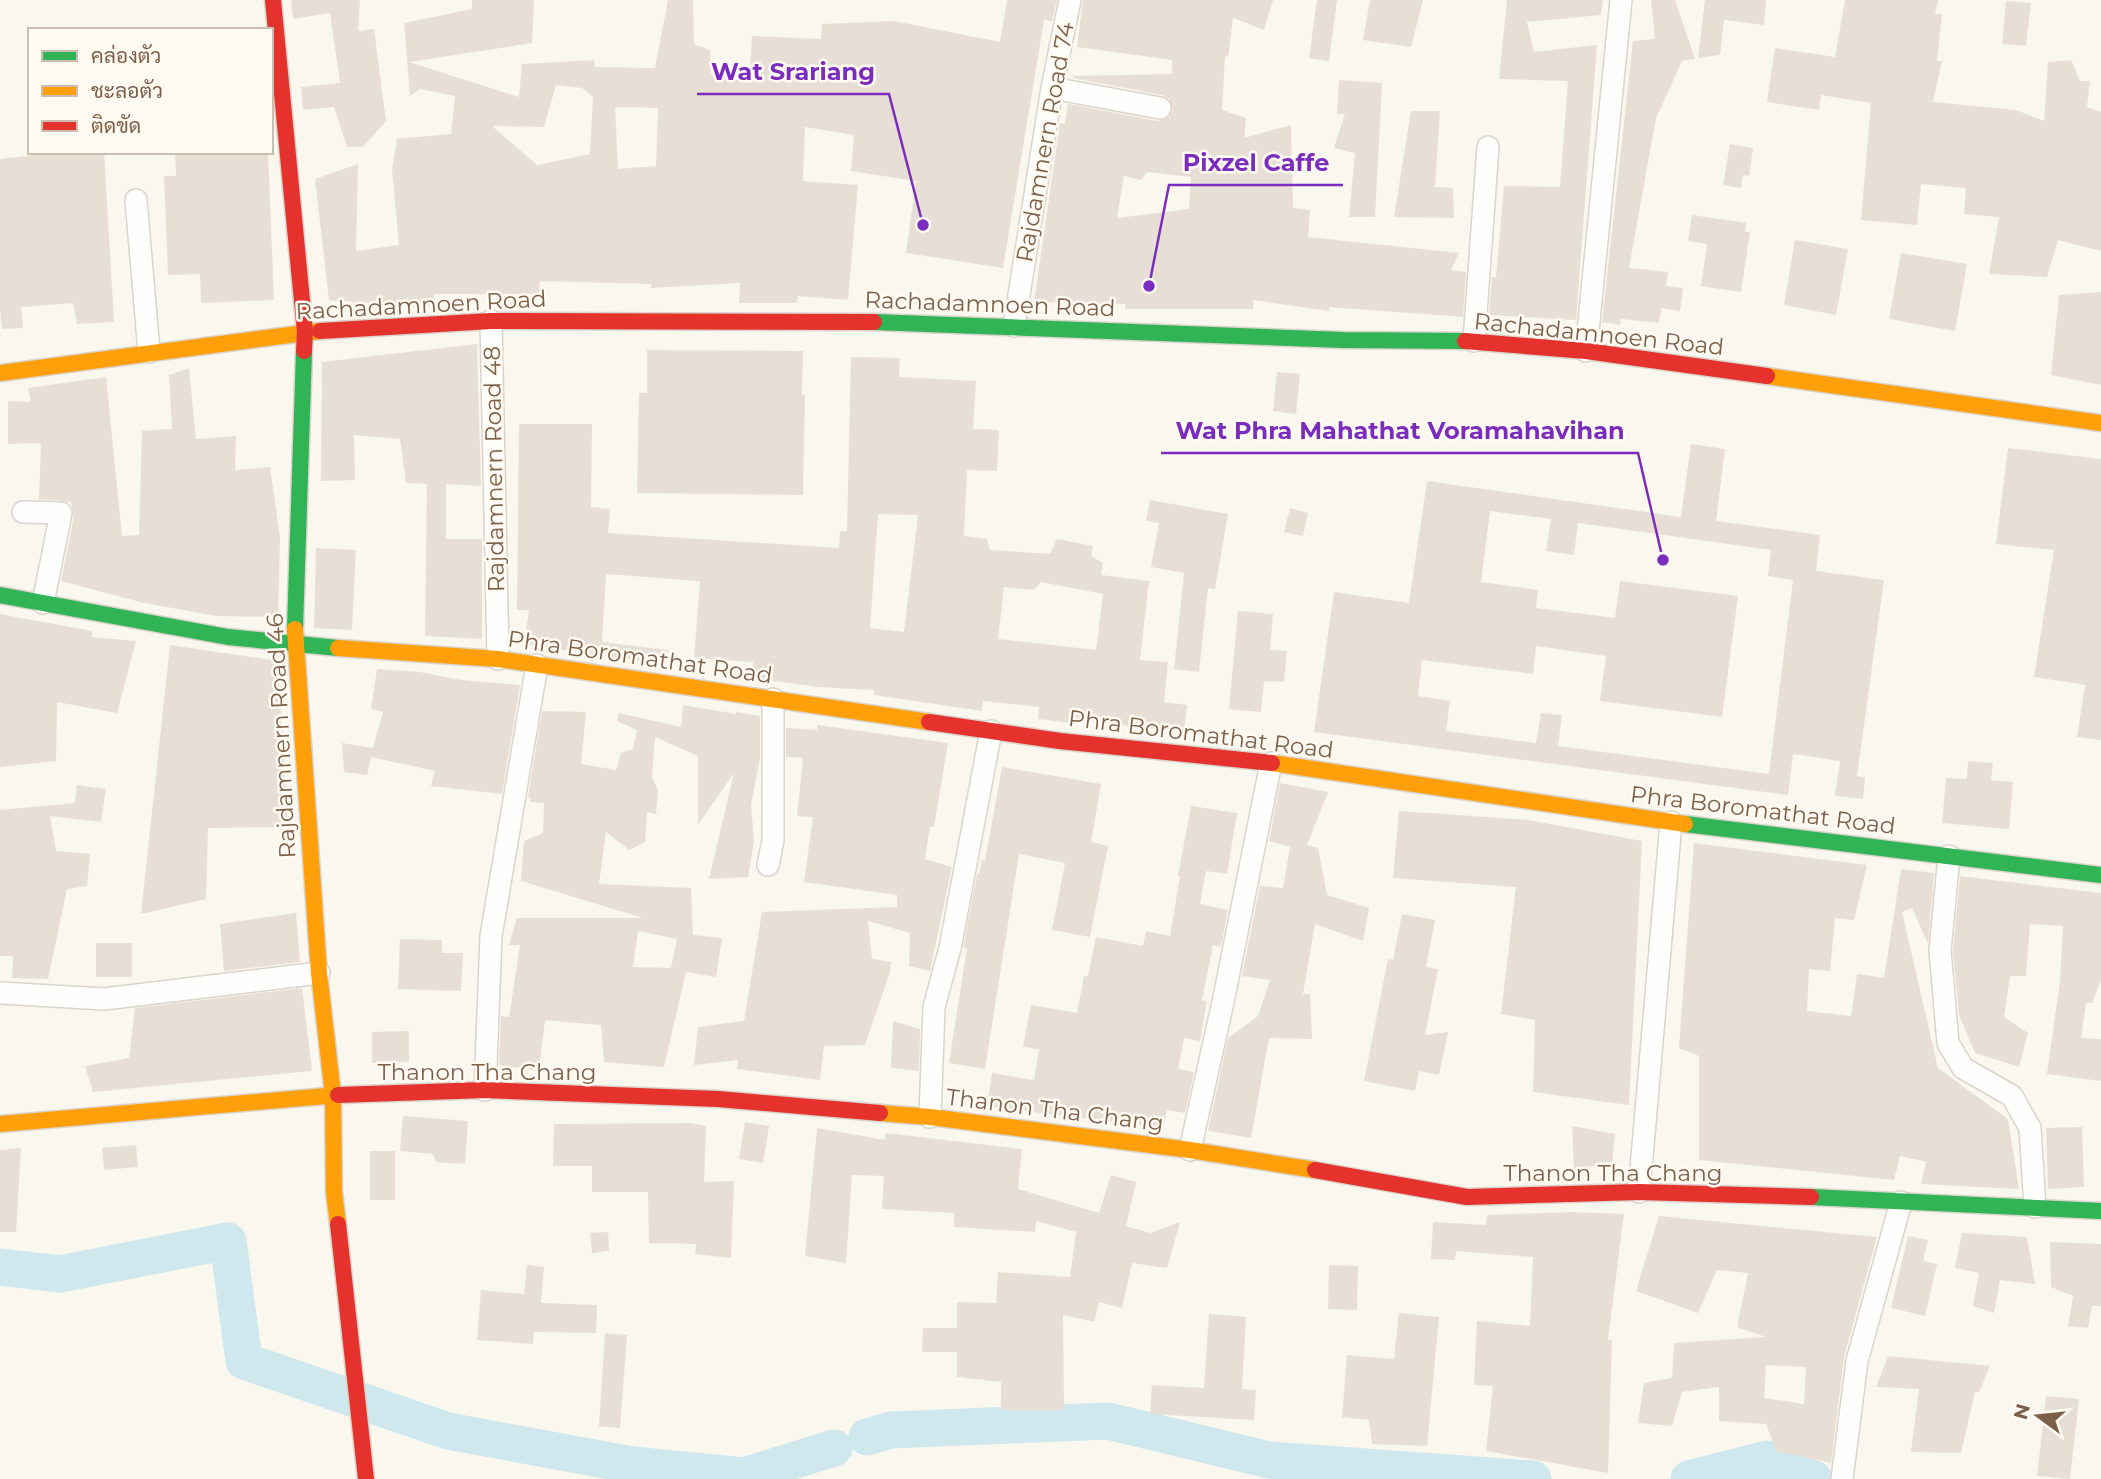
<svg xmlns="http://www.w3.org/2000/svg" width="2101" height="1479" font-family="Montserrat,Sarabun,sans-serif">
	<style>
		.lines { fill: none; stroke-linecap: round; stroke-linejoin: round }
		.river { stroke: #cee8ed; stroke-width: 37 }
		.building { fill: #e7dfd5; fill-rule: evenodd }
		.street-casing { stroke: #dad4cc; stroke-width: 24 }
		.fast-casing { stroke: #dad4cc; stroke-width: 19 }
		.slow-casing { stroke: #dad4cc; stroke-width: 19 }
		.jam-casing { stroke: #dad4cc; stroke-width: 19 }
		.street { stroke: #fefefd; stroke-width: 21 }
		.fast { stroke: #30b455; stroke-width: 16 }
		.slow { stroke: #ff9f0a; stroke-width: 16 }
		.jam { stroke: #e5322d; stroke-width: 16 }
		.labels { text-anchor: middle; stroke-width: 5; stroke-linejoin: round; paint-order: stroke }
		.street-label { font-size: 23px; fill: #7e6049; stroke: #fffbf3 }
		.leader { fill: none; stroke: #7b2cbf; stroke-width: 2.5 }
		.callout-dot { fill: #7b2cbf; stroke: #fffbf3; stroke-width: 2.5 }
		.callout-label { font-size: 24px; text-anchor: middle; font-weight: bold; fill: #7b2cbf; stroke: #fffbf3; stroke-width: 5; stroke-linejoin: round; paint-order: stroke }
	</style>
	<rect width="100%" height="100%" fill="#faf7ef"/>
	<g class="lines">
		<!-- river -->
		<g class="river">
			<path d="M0,1267L60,1274L228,1241L244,1361L448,1431L632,1465L744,1476L834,1448"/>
			<path d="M867,1437L891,1430L1108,1421L1269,1460L1533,1479"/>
			<path d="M1689,1479L1767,1459L1814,1479"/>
		</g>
	</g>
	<!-- building -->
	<g class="building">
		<path d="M291,0H360L358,31L374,29L386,121L363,147H347L334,107L303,110L301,87L340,83L330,13L293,19Z"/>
		<path d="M472,0H534L532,43L409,62L519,97L522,64L594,60L595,67L655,68L668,0H693L694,44L710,50L711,74L749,82L752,36L821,39L822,24L894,21L1000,42L1007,0H1057L1052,21L1044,20L1003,268L906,253L916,181L851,171L854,135L805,127L803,181L858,185L848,300L798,296L797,303H739L740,283L651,288L652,284L540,281L539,294H434L435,306L420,307L329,300L315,179L358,164L356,251L399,245L392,170L397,139L451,134L455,96L420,89L410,96L404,23L472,9ZM556,85L582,88L593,97L590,154L537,165L492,126L544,127ZM615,107L658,108L656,166L618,169Z"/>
		<path d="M1083,0H1273L1264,30L1233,18L1228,57L1225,56L1222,110L1246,118L1244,138L1291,125L1293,208L1310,210L1308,237L1459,253L1451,270L1466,272L1463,317L1329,307V311L1253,300V309H1125V304L1034,302L1060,123L1065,124L1068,104L1158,121L1169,117L1173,110L1169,99L1162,95L1073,78V76L1172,74V60L1077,47ZM1147,172L1191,177L1189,209L1117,218L1124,176L1141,180Z"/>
		<path d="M1317,0H1337L1329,61L1309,58Z"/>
		<path d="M1370,0H1423L1411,47L1363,40Z"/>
		<path d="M1507,0H1603L1601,15L1527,22L1534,52L1597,45L1576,320L1489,315L1492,277H1496L1504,186L1560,187L1568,81L1499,79Z"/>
		<path d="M1651,0H1675L1695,59L1682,61L1656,118L1629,268L1668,272L1666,286L1683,288L1680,311L1661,308L1659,323L1621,319L1620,325L1602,322L1633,41L1655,39Z"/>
		<path d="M1705,0H1766L1764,25L1724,20L1720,55L1698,58Z"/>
		<path d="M1845,0H1938L1935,14H1942L1937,61H1942L1933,102L2016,110L2044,121L2048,62L2071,60L2080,81H2090L2087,107L2101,112V251L2058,240L2047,277L1989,274L1999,217L1964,214L1966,188L1921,184L1917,225L1861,220L1871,103L1821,95L1819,110L1767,102L1775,48L1835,57Z"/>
		<path d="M2006,1L2031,3L2026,46L2002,44Z"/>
		<path d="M1339,80L1382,83L1375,217H1349L1355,153L1334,148L1345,114H1337Z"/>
		<path d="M1411,111H1440L1435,187L1453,188L1454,218L1394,217Z"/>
		<path d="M1730,144L1753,148L1749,176L1743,175L1741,188L1723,185Z"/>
		<path d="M61,152H104L114,322L77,324L73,303L21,307L23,328L2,329L0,310V159Z"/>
		<path d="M175,152H268L274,300L201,303L200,274L168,275L164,176H176Z"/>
		<path d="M1692,215L1746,223L1745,232H1750L1741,292L1701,286L1707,244L1688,241Z"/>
		<path d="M1795,240L1848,249L1836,315L1784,305Z"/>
		<path d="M1901,253L1967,264L1955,331L1889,319Z"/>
		<path d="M2101,292V385L2051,375L2059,295Z"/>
		<path d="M477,344L481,486L446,484V539H482V639L425,636L427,484L406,483L400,439L354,435L355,480L321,481L322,362Z"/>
		<path d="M647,350L803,351L802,395H805L803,495L637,493L639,393H647Z"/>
		<path d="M851,357L900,358L899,377L976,381L973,429L999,430L997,471L967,470L964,536L987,539L990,550L1050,554L1057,539L1093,546L1091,556L1103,563L1101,575L1149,581L1140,660L1168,662L1164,702L1187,705L1184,732L1078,720V724L1038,719L1039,707L983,701L982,711L874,695V690L818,687L752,678L753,662L694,658L700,581L606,574L602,642L668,650L666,665L524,644L529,610H517L519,424H592L591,507L610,509L608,533L839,548L840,531H847ZM878,514L918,515L904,632L870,628ZM1041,582L1103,594L1096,650L998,639L1004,587L1034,590Z"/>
		<path d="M189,368L196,439L236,436L235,470L270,467L280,537L278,617L217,616L144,603L61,581L74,516L71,502L39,499L41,443L8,444V401L31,402L28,388L106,377L122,536L139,535L142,431L172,429L169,375Z"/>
		<path d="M1277,372L1300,374L1296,414L1273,411Z"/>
		<path d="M1691,444L1725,449L1716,521L1820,535L1816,571L1884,580L1857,776L1865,777L1863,799L1835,796L1840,761L1793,754L1788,795L1314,732L1334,592L1409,603L1427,481L1681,517ZM1490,511L1551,519L1546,551L1574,555L1578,523L1771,550L1768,576L1793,580L1769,774L1558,746L1562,715L1541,713L1536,743L1446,731L1450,701L1418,696L1422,660L1533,674L1536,646L1606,656L1600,701L1722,717L1738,596L1620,581L1615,618L1536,608L1538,590L1481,582Z"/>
		<path d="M2008,448L2101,459V740L2077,737L2085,685L2034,677L2054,550L1996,544Z"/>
		<path d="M1150,500L1228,514L1215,589L1208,588L1199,672L1174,669L1184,573L1151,567L1159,523L1146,521Z"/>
		<path d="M1290,508L1308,513L1303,536L1284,532Z"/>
		<path d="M316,548L356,550L352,630L314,628Z"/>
		<path d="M1238,611L1273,614L1270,650L1287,651L1284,682L1264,681L1261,712L1229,709Z"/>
		<path d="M0,614L92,631V637L136,641L117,713L57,702L56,761L0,767Z"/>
		<path d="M170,645L278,661L288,827L208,828L206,899L141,914Z"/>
		<path d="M377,669L420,672L461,680L520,685L502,794L431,786L435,771L371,757L367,775L344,772L342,743L373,748L383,712L371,709Z"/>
		<path d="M683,705L736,714V712L760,716V758L751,805L754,841L748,877L709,879L734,773L698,825V756L655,737L652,777L658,790L656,814L647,812L645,842L629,850L606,832L599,884L691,888L693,935L722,938L716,977L686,972L664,1067L604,1062L601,1025L545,1020L539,1071L499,1065L501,1016L509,1017L520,945H509L517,918H643L521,881L524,841L543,833L544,803L530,802L531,798L528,797L542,711L586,712L581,764L616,770L621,753L633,749L637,730L617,721L619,713L681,727ZM638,931L677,939L671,968L633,967Z"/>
		<path d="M817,725L948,743L934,827H930L925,859L952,867L930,971L909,966L910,933L868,921L872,959L891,962L890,972L865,1045L824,1046L820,1080L737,1069L738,1060L694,1065L698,1027L744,1021L762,912L897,907V895L804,882L813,817L797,816L803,758L786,757V728L817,730Z"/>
		<path d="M1968,761L1993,763L1991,780L2013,782L2009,829L1942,823L1946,778L1967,779Z"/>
		<path d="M1002,767L1101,784L1091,842L1108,846L1090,937L1052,930L1065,863L1019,854L985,1069L949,1063L967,948H963L977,874H979L982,860L985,861Z"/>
		<path d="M1280,783L1328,792L1307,845L1318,848L1327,895L1369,908L1363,941L1315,924L1303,994H1310L1312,1039L1269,1038L1251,1138L1208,1131L1228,1038L1258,1016L1270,980L1242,976L1260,886L1283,888L1290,847L1269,841Z"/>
		<path d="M77,785L106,789L101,822L50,816L56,851L90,854L87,886L67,889L48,979L12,978L13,956H0V810L75,803Z"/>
		<path d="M1191,806L1237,813L1227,874L1206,871L1200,904L1228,910L1221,947L1213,945L1202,1000L1207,1001L1200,1041L1184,1038L1178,1069L1194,1072L1185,1113L1167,1110L1163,1128L987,1106L992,1073L1034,1080L1039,1049L1023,1047L1031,1005L1077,1013L1084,976H1088L1096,937L1143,946L1146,931L1170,936L1180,876H1178Z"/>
		<path d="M1399,811L1528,820L1642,841L1629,1105L1533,1092L1535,1020L1501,1014L1516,887L1393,878Z"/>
		<path d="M1694,843L1867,865L1854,920L1835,918L1830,971L1809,969L1807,1011L1851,1016L1857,974L1884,978L1901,869L1934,873L1928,944L1912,908L1902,912L1938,1068L2008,1119L2019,1189L1921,1184L1926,1162L1900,1156L1894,1180L1699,1160V1056L1679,1048Z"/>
		<path d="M1960,876L2101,893V980L2092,1003H2086L2081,1038L2101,1039V1081L2047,1074L2060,981L2063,926L2030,924L2026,976H2010L2004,1017L2028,1033L2019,1067L1975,1053L1959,1015L1953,951Z"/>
		<path d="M296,913L300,962L224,971L220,924Z"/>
		<path d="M1402,914L1435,920L1426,967L1438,969L1425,1035L1448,1032L1439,1075L1419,1071L1415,1091L1364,1081L1388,959L1393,960Z"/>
		<path d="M400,939L442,940V953H463L461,991L398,989Z"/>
		<rect x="96" y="943" width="36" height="34"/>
		<path d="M302,988L312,1071L93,1092L85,1066L129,1058L135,1008Z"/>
		<path d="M893,1021L920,1029L919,1071L891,1068Z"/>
		<path d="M409,1031V1062L372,1063V1032Z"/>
		<path d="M403,1116L468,1121L465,1164L436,1162L433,1154L400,1151Z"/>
		<path d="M745,1122L769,1126L763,1163L739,1159Z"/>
		<path d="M689,1123L706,1126L704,1182L734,1181L731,1258L695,1254L696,1244L649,1243L648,1192H592V1166H553L554,1124Z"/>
		<path d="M1572,1126L1615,1134L1612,1163L1574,1169Z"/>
		<path d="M2082,1127L2084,1187L2048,1189L2046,1128Z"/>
		<path d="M817,1128L885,1140V1133L936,1139L937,1142V1139L1022,1149L1018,1189L1099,1213L1111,1175L1136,1182L1126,1226L1150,1233L1180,1222L1167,1268L1132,1263L1122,1308L1099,1302L1094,1322L1063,1315L1064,1410H1001V1382L957,1377V1352H922L923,1328H957V1302L996,1303L998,1272L1070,1277L1076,1232L1036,1221L1035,1232L954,1227V1213L882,1209L884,1176L852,1175L846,1263L805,1256Z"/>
		<path d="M136,1145L138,1167L104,1170L102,1148Z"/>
		<path d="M21,1148L16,1232H0V1150Z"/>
		<rect x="370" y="1151" width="25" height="49"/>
		<path d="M1571,1212L1624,1214L1608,1340H1612L1608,1473L1486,1451L1493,1386L1474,1385L1477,1321L1530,1326L1533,1257L1456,1251L1455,1260L1431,1259L1433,1222L1486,1225L1487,1215Z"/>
		<path d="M1659,1216L1877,1237L1844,1357L1831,1463L1776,1451L1766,1424L1719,1421V1387L1682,1392L1672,1426L1638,1423L1644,1383L1672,1378L1674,1343L1766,1337L1737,1327L1748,1273L1717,1270L1698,1313L1636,1291ZM1766,1365L1806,1367L1804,1404L1764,1398Z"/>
		<path d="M608,1232L609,1251L592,1253L590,1233Z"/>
		<path d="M1962,1233L2027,1237L2035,1284L2000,1280L1994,1313L1973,1306L1979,1273L1955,1268Z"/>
		<path d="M1908,1236L1928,1240L1923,1261L1937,1264L1925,1316L1891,1308Z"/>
		<path d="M2050,1242L2101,1244V1306H2092L2088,1328L2068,1326L2073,1296L2051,1287Z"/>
		<path d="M527,1265L544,1267L541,1303L597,1305L596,1333L534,1332L533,1344L477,1340L481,1290L524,1294Z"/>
		<path d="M1329,1265L1358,1266L1357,1310L1328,1309Z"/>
		<path d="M1399,1313L1439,1317L1427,1446L1372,1444L1369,1420L1342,1417L1347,1355L1394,1359Z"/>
		<path d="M1209,1314L1246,1317L1242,1389L1256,1390L1254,1420L1150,1414L1152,1385L1204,1388Z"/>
		<path d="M605,1333L627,1335L620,1428L599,1426Z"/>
		<path d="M1888,1356L1990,1366L1979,1392H1975L1961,1453L1911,1452L1919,1389L1876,1387Z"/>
		<path d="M2046,1396L2079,1399L2070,1479L2037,1476Z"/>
	</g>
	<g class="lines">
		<!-- street casing -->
		<g class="street-casing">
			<g id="street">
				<path d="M1052,88L1160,108"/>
				<path d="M136,200L149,352"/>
				<path d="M491,321L498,659"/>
				<path d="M1014,326L1052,88L1070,0"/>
				<path d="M1474,341L1488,147"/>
				<path d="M1586,351L1621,0"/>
				<path d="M23,512L61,513L43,603"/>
				<path d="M1949,856L1940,951L1948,1043L1963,1068L2012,1096L2030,1128L2035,1207"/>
				<path d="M768,865L773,840V699"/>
				<path d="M0,993L104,999L319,973"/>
				<path d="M485,1090L491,936L537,665"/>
				<path d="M930,1117L934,1007L950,948L991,731"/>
				<path d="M1190,1150L1223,1002L1271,763"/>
				<path d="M1639,1192L1671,822"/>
				<path d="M1842,1479L1857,1361L1901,1202"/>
			</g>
		</g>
		<!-- fast casing -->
		<g class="fast-casing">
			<g id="fast">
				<path d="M874,322L1343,340L1465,341"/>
				<path d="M0,595L228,637L338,648"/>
				<path d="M295,629L304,351"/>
				<path d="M1685,824L2101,875"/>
				<path d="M1811,1197L2101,1211"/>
			</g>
		</g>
		<!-- slow casing -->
		<g class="slow-casing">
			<g id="slow">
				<path d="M0,373L320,331"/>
				<path d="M1767,376L2101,423"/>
				<path d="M295,629L319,973L333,1095L334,1192L338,1224"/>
				<path d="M338,648L498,659L929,722"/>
				<path d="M1272,763L1685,824"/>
				<path d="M880,1113L930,1117L1190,1150L1315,1170"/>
				<path d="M0,1124L338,1095"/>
			</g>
		</g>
		<!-- jam casing -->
		<g class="jam-casing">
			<g id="jam">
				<path d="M273,0L305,332L304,351"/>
				<path d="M320,331L491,321L874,322"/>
				<path d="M1465,341L1586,351L1767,376"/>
				<path d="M929,722L1060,741L1272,763"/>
				<path d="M338,1095L485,1090L718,1099L880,1113"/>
				<path d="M1315,1170L1467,1197L1639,1192L1811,1197"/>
				<path d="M338,1224L366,1479"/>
			</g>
		</g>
		<!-- street -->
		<use href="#street" class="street"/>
		<!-- fast -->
		<use href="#fast" class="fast"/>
		<!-- slow -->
		<use href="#slow" class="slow"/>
		<!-- jam -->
		<use href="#jam" class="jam"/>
	</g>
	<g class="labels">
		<!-- street labels -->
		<g class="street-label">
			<text transform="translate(1045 142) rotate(-80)" y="8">Rajdamnern Road 74</text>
			<text transform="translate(990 304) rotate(2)" y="8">Rachadamnoen Road</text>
			<text transform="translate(421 305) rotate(-3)" y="8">Rachadamnoen Road</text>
			<text transform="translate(1599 334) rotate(6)" y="8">Rachadamnoen Road</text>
			<text transform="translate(494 469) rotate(-91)" y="8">Rajdamnern Road 48</text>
			<text transform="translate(640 657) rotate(8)" y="8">Phra Boromathat Road</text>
			<text transform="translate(1201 734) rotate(7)" y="8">Phra Boromathat Road</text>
			<text transform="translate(281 736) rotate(-93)" y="8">Rajdamnern Road 46</text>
			<text transform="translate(1763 810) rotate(7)" y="8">Phra Boromathat Road</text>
			<text x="487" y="1080">Thanon Tha Chang</text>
			<text transform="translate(1055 1110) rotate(7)" y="8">Thanon Tha Chang</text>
			<text x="1613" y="1181">Thanon Tha Chang</text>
		</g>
	</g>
	<!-- callouts -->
	<path class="leader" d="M923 225L889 94H697M1149 286L1169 185H1343M1663 560L1638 453H1161"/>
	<g class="callout-dot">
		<circle cx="923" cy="225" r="7"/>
		<circle cx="1149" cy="286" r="7"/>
		<circle cx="1663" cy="560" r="7"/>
	</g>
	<g class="callout-label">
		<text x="793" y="80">Wat Srariang</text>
		<text x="1256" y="171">Pixzel Caffe</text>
		<text x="1400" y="439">Wat Phra Mahathat Voramahavihan</text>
	</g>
	<!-- legend -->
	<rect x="28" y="28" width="245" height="126" fill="#fffbf3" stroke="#cbbdaf" stroke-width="2"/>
	<rect x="42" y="51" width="35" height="10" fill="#30b455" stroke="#cbbdaf" stroke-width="2"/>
	<text x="91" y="63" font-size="21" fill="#7e6049">คล่องตัว</text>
	<rect x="42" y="86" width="35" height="10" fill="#ff9f0a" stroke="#cbbdaf" stroke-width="2"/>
	<text x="91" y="98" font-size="21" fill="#7e6049">ชะลอตัว</text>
	<rect x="42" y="121" width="35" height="10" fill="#e5322d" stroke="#cbbdaf" stroke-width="2"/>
	<text x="91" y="133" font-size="21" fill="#7e6049">ติดขัด</text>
	<!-- north arrow -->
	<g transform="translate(2038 1416) rotate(285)" stroke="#fffbf3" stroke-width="5" paint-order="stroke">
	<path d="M0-5L12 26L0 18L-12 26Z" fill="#7e6049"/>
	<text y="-10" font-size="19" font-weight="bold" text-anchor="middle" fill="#7e6049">N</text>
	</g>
</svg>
